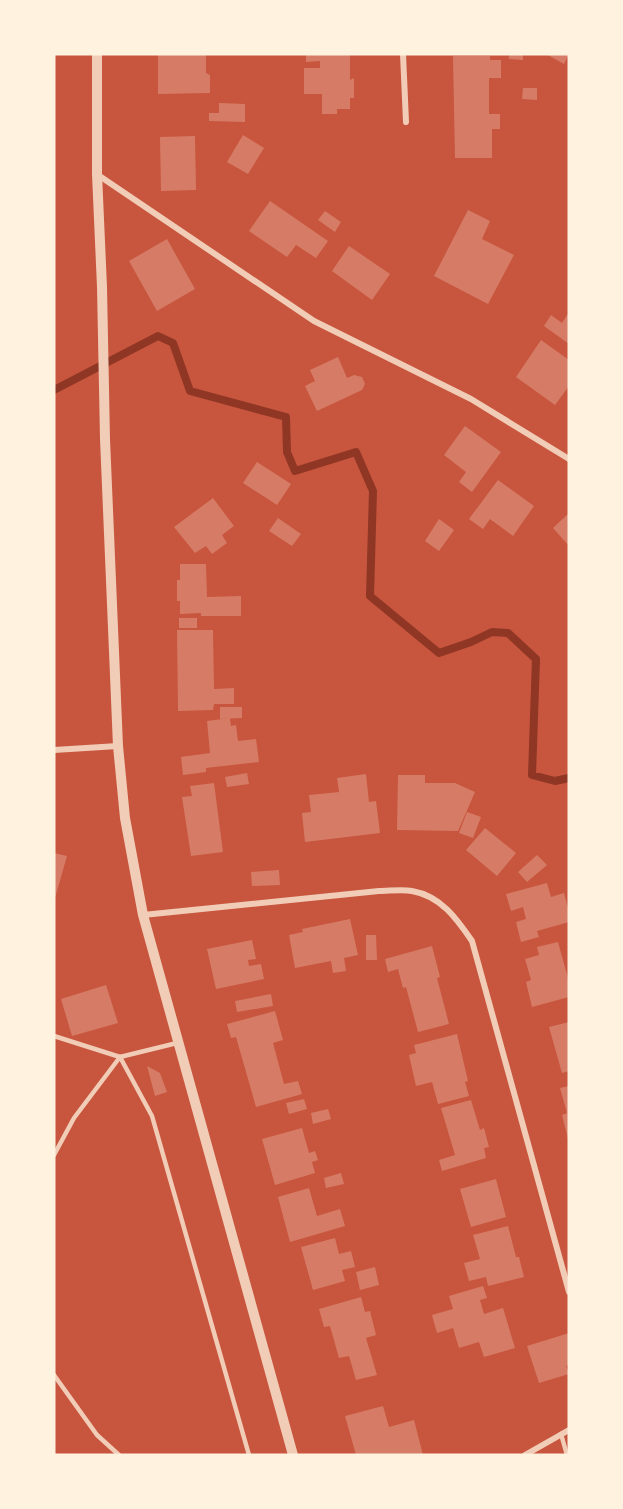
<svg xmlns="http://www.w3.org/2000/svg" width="623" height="1509" font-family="Mulish,sans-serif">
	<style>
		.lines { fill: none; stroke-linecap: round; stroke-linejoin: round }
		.stream { stroke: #8f3625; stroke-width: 8 }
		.building { fill: #d67c66 }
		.service { stroke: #f1ccb7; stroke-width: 4.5 }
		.minor { stroke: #f1ccb7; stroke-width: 6 }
		.tertiary { stroke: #f1ccb7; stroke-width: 10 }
	</style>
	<rect width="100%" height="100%" fill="#c8553d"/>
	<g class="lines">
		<!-- stream -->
		<path class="stream" d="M54,390L158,336L173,343L190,391L286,417L287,452L295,471L356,452L373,491L370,596L439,653L471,642L492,632L508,633L536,659L532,775L555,781L569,778"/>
	</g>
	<!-- building -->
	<g class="building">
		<path d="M158,54H206V73L210,75V93L158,94Z"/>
		<path d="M306,54H350V80L354,78V98H350V109H337V114H322V94H304V68H320V61L306,62Z"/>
		<path d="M509,54H523V60L509,59Z"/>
		<path d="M546,54H569L564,64Z"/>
		<path d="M453,56H490V60H501V78H489V114H500V129H492V158H455Z"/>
		<path d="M523,88H537V100L522,99Z"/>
		<path d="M219,103L245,104V122L209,121V113H219Z"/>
		<path d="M243,135L264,148L248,174L227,162Z"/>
		<path d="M195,136L196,190L161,191L160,137Z"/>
		<path d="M270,201L328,241L316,258L296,245L287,257L249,231Z"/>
		<path d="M468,210L490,221L482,239L514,255L488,304L434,276Z"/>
		<path d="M325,211L341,222L335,232L318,220Z"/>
		<path d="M167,239L195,289L157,311L129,261Z"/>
		<path d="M349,246L390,274L372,300L332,271Z"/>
		<path d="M569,312V344L544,326L551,315L562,323Z"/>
		<path d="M541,340L569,360V386L555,405L516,377Z"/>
		<path d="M338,357L347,378L354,375L362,377L365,384L362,390L317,411L305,386L315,381L310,370Z"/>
		<path d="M465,426L501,452L472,492L459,482L466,472L444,455Z"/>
		<path d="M257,462L291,484L277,505L243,483Z"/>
		<path d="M498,480L534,506L513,536L490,519L483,529L469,519Z"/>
		<path d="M213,498L234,526L222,535L227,543L212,554L206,546L195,553L174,527Z"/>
		<path d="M569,513V546L553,528Z"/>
		<path d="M278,518L301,534L292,546L269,531Z"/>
		<path d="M439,519L454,530L439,551L425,541Z"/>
		<path d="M180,564H206L207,597L241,596V616H201V613L180,614V601H177V580H180Z"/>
		<rect x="179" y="618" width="18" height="10"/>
		<path d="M177,630H213L214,689L234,688V704H214L213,710L178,711Z"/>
		<path d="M220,707H242V718L220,719Z"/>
		<path d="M230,718L231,726L236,725L238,741L256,739L259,762L206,768V772L183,775L181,757L210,753L207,721Z"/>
		<path d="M247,773L249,784L227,787L225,777Z"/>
		<path d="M366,774L369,802L376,801L380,833L305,842L302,813L311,812L309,795L339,792L337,778Z"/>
		<path d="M398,775H425V783H455L475,792L458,831L397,830Z"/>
		<path d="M214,783L223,852L191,856L182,797L192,796L190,786Z"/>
		<path d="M467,812L481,817L473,838L459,833Z"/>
		<path d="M485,828L516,853L497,876L466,850Z"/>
		<path d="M54,853L67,856L55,898H54Z"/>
		<path d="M537,855L547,865L527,882L518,872Z"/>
		<path d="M279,870L280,885L252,886L251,872Z"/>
		<path d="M547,883L551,897L564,893L569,912V922L537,931L539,937L521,942L516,922L526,919L523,907L511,911L506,894Z"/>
		<path d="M350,919L358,955L344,958L346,971L333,973L331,961L295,968L289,935L303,932L302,929Z"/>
		<path d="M366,935H376L377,960H366Z"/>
		<path d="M252,940L256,959L248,960L249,966L261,964L264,979L216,989L207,949Z"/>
		<path d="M558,942L569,982V997L532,1007L526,982L531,980L525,959L539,955L537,947Z"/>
		<path d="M432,946L440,977L437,978L449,1024L418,1032L406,987L403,988L398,969L388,972L385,959Z"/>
		<path d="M106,985L118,1023L72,1036L61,999Z"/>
		<path d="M271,994L273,1006L237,1012L235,1001Z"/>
		<path d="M275,1011L283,1040L273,1043L284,1084L298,1081L302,1094L256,1107L236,1037L231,1038L227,1024Z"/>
		<path d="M569,1022V1071L562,1073L549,1027Z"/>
		<path d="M457,1034L468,1081L465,1082L469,1096L438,1104L432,1082L416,1086L409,1055L416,1053L414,1045Z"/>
		<path d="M147,1066L160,1073L167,1092L155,1096Z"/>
		<path d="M569,1086V1139H568L562,1115L567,1113L560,1088Z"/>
		<path d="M304,1099L307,1109L289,1114L286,1103Z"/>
		<path d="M471,1100L480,1130L484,1128L489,1147L484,1148L486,1158L442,1171L439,1160L455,1155L441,1108Z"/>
		<path d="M328,1109L331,1119L313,1124L311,1113Z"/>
		<path d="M302,1128L309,1153L315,1151L318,1160L312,1162L315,1173L275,1185L262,1139Z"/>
		<path d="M341,1173L344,1184L326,1188L324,1178Z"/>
		<path d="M496,1179L506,1217L471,1227L460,1189Z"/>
		<path d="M309,1188L317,1216L340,1209L345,1226L290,1242L278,1197Z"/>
		<path d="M508,1226L516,1257H519L524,1277L488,1286L486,1277L469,1281L464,1263L480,1259L473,1235Z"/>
		<path d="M335,1238L339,1254L351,1251L355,1267L342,1270L345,1281L313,1290L301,1247Z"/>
		<path d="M375,1267L379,1285L360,1290L356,1272Z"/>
		<path d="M483,1286L487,1298L480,1300L484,1314L503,1308L515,1348L484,1357L479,1342L459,1348L453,1328L437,1333L432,1315L453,1309L449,1296Z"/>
		<path d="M361,1297L365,1312L370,1311L376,1335L366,1338L377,1375L356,1380L349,1356L339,1358L330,1326L324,1327L319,1309Z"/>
		<path d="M569,1333V1365L566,1366L569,1374L539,1383L527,1346Z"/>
		<path d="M383,1406L389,1427L414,1420L423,1455H356L345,1416Z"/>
	</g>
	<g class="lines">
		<!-- service -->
		<g class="service">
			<path d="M54,1036L120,1057L177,1043"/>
			<path d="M120,1057L152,1116L249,1455"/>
			<path d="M54,1155L74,1118L120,1057"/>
			<path d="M54,1375L97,1435L119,1455"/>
			<path d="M561,1434L567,1455"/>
		</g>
		<!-- minor -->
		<g class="minor">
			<path d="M403,54L406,122"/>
			<path d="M98,175L314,321L471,399L569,459"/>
			<path d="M54,750L118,746"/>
			<path d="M143,915L379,891C389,891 402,889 412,891C441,896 457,919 472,941L569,1292"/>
			<path d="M525,1455L569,1430"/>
		</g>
		<!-- tertiary -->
		<path class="tertiary" d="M97,54V174L102,287L105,439L118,746L125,818L143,915L293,1455"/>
	</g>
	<!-- border -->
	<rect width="623" height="1509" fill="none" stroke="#fff3e0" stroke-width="111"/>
</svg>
